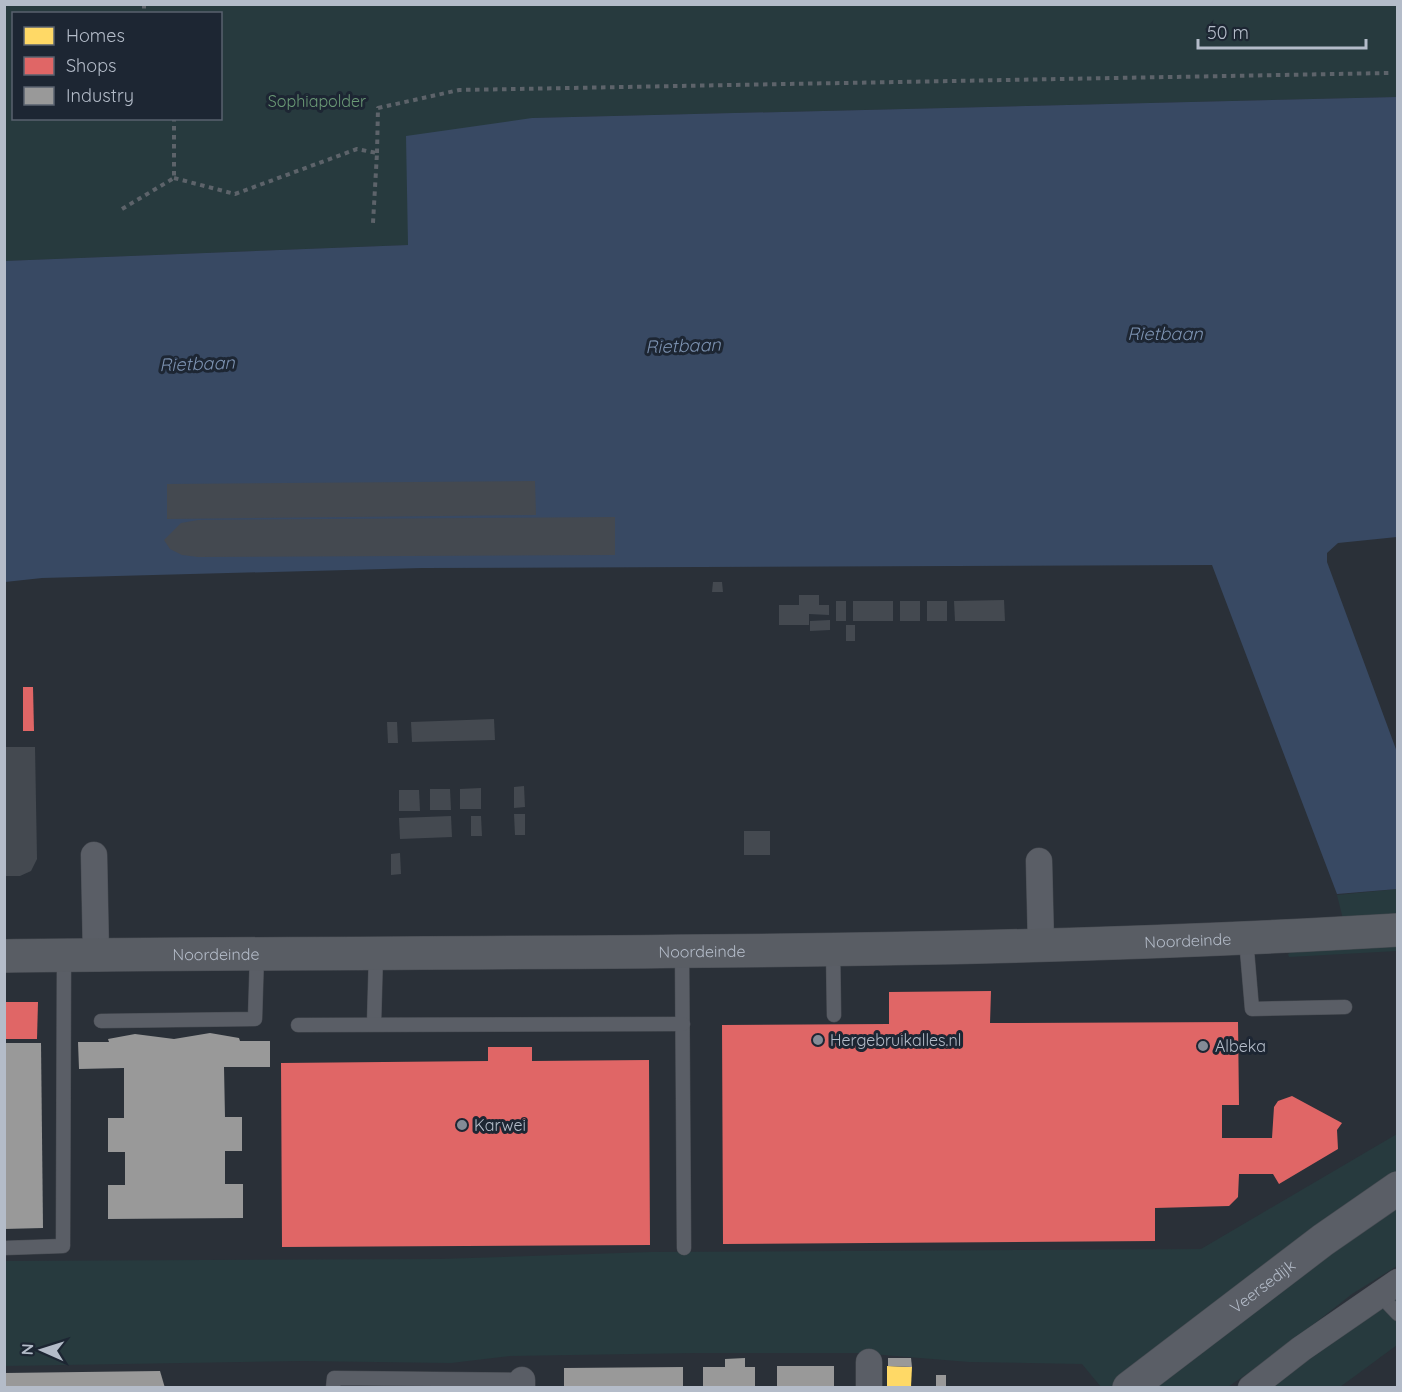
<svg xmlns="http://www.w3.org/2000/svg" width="1402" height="1392" font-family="Quicksand,sans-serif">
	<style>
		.green { fill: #273a3e; fill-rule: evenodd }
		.water { fill: #384963 }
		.homes { fill: #ffd966 }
		.shops { fill: #e06666 }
		.industry { fill: #999 }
		.building { fill: #444950 }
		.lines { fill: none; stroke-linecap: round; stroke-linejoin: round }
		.service-casing { stroke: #484c53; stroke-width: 15 }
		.minor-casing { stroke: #484c53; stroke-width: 27 }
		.tertiary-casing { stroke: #484c53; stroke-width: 34 }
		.secondary-casing { stroke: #484c53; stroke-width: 34 }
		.path { stroke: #5d636a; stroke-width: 4; stroke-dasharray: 4.5 4.5; stroke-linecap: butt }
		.service { stroke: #5a5e66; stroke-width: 14 }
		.minor { stroke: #5a5e66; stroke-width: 26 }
		.tertiary { stroke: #5a5e66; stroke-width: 33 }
		.secondary { stroke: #595d64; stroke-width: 33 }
		.poi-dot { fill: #848b96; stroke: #1d2633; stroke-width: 2 }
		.labels { text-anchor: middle; stroke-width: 6; stroke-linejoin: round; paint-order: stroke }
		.park-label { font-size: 16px; fill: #6b9a76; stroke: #1d2633 }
		.street-label { font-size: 16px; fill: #b4bcc9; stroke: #1d2633 }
		.poi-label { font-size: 16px; fill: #b4bcc9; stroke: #1d2633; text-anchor: start }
		.water-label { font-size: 18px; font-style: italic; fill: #7c92b1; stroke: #1d2633 }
	</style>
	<rect width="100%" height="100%" fill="#2a3038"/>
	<!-- green -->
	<g class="green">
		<path d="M4,5H1397V97L532,118L408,245L5,261ZM14,14H220V118H14Z"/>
		<path d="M1397,889V916L1343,919L1337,895Z"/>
		<path d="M1397,942V951L1289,957L1288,954L1295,950Z"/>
		<path d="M1397,1134V1171L1327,1220L1112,1387H1101L1082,1364L969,1362L859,1353H696L510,1356L451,1363L302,1361L5,1366L4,1261L440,1259L651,1252L1201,1249Z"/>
		<path d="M1397,1205V1266L1352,1294L1286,1346L1228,1387L1155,1388L1299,1276Z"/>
		<path d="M1397,1292V1345L1340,1387L1265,1388Z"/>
	</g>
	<!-- water -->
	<path class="water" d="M1397,97V537L1338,543L1327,553V562L1397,752V889L1337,894L1212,565L422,568L42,578L5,582L4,261L408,245L406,136L532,118Z"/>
	<!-- homes -->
	<path class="homes" d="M887,1366L912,1367L911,1387H887Z"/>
	<!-- shops -->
	<g class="shops">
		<path d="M23,687H33L34,731H23Z"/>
		<path d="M991,991L990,1023L1238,1022L1239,1105H1222V1138H1272L1274,1107L1278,1101L1292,1096L1342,1123L1337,1130L1338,1149L1279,1184L1273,1174H1239L1238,1197L1229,1206L1155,1208V1241L723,1244L722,1025L889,1024V992Z"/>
		<path d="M4,1002H38L37,1039H4Z"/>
		<path d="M488,1047H532V1061L649,1060L650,1245L282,1247L281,1063L488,1061Z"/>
	</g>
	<!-- industry -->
	<g class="industry">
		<path d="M210,1033L239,1038L240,1041H270V1067H224L225,1117H242V1151H225V1184H243V1218L108,1219V1185H125V1152H108V1118H124V1068L79,1069L78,1042H109L108,1039L135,1034L174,1039Z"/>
		<path d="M4,1043H41L43,1228L4,1229Z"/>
		<path d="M745,1358V1367H755V1388H703V1367H725V1359Z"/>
		<path d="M888,1358H911L912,1367L888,1366Z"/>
		<rect x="777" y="1366" width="57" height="22"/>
		<path d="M683,1367V1388H564V1368Z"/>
		<path d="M160,1371L165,1388H4V1373Z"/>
		<rect x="936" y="1375" width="10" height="11"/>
	</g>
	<!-- building -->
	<g class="building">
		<path d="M535,481L536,515L167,519V484Z"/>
		<path d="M615,517V555L198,557L182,555L170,549L164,540L181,523L198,520Z"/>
		<path d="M713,582H722L723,592H712Z"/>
		<path d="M799,595H819V605H829V615L809,614V625H779V605H799Z"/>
		<path d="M1004,600L1005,621H955L954,601Z"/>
		<rect x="836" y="601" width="10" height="20"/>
		<rect x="853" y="601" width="40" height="20"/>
		<rect x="900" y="601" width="20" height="20"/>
		<rect x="927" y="601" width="20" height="20"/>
		<path d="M830,620V630L810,631V621Z"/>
		<rect x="846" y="625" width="9" height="16"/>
		<path d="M494,719L495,740L412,742L411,722Z"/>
		<path d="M387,722H397L398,743H388Z"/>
		<path d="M4,747H35L37,859L31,871L20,876H4Z"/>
		<path d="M524,786L525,807L514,808V787Z"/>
		<path d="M481,788V809H460V789Z"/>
		<path d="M430,789H450L451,810H430Z"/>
		<path d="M399,790H419L420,811H399Z"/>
		<path d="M514,814H525V835H515Z"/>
		<path d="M451,816L452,837L400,839L399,818Z"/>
		<path d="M471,816H481L482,836H471Z"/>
		<rect x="744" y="831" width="26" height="24"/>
		<path d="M400,853L401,874L391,875V854Z"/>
	</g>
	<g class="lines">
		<!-- service casing -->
		<g class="service-casing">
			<g id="service">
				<path d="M1246,939L1252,1009L1345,1007"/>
				<path d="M833,949L834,1015"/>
				<path d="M682,951L684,1248"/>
				<path d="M101,1021L255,1019L257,954"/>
				<path d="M374,1024L376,953"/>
				<path d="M298,1025L683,1024"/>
				<path d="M4,1248L63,1246L64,956"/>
				<path d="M1379,1294L1398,1314"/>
				<path d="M333,1388L334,1378L522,1380"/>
			</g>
		</g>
		<!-- minor casing -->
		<g class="minor-casing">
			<g id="minor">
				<path d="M94,855L96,955"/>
				<path d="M1039,861L1041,945"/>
				<path d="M522,1380V1388"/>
				<path d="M869,1388V1362"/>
				<path d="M1251,1388L1301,1349L1398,1282"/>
			</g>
		</g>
		<!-- tertiary casing -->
		<g class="tertiary-casing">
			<g id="tertiary">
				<path id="s1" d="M1129,1388L1323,1240L1398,1188"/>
			</g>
		</g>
		<!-- secondary casing -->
		<g class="secondary-casing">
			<g id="secondary">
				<path id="s2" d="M4,956C469,950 934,958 1398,930"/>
			</g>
		</g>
		<!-- path -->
		<g class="path">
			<path d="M144,4V14"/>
			<path d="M377,153L378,108L459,90L1389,73"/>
			<path d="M174,178L235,194L357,149L377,153L373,223"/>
			<path d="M122,209L174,178V118"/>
		</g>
		<!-- service -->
		<use href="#service" class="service"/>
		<!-- minor -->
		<use href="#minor" class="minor"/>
		<!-- tertiary -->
		<use href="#tertiary" class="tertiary"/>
		<!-- secondary -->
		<use href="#secondary" class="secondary"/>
	</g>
	<!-- markers -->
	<g class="poi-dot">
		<circle cx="818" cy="1040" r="6"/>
		<circle cx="1203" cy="1046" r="6"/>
		<circle cx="462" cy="1125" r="6"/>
	</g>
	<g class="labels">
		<!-- park labels -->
		<g class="park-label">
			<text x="317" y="107">Sophiapolder</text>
		</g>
		<!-- street labels -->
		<g class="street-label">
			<text dy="6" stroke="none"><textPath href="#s2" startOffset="1184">Noordeinde</textPath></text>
			<text dy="6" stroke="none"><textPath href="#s2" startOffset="698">Noordeinde</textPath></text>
			<text dy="6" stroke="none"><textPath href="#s2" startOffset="212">Noordeinde</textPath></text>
			<text dy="6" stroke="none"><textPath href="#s1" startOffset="168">Veersedijk</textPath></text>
		</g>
		<!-- poi labels -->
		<g class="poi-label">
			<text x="830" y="1046">Hergebruikalles.nl</text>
			<text x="1215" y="1052">Albeka</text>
			<text x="474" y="1131">Karwei</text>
		</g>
		<!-- water labels -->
		<g class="water-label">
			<text x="1165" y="340">Rietbaan</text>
			<text transform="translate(683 346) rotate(-2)" y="6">Rietbaan</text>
			<text transform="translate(197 364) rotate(-2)" y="6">Rietbaan</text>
		</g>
	</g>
	<!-- border -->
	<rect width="1402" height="1392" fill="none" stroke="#b4bcc9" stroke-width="12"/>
	<!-- legend -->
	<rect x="12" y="12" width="210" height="108" fill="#1d2633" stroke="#59626f" stroke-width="1.5"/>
	<rect x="24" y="27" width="30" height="18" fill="#ffd966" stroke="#59626f" stroke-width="1.5"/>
	<text x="66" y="42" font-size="18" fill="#b4bcc9">Homes</text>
	<rect x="24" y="57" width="30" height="18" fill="#e06666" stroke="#59626f" stroke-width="1.5"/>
	<text x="66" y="72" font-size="18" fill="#b4bcc9">Shops</text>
	<rect x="24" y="87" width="30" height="18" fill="#999999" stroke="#59626f" stroke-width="1.5"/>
	<text x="66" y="102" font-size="18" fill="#b4bcc9">Industry</text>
	<!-- north arrow -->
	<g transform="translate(42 1350) rotate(273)" stroke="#1d2633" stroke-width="4.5" paint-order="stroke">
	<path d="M0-4.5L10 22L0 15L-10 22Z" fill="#b4bcc9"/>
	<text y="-9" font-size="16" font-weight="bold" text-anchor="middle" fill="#b4bcc9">N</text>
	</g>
	<!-- scale -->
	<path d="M1198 39v9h168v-9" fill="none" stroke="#b4bcc9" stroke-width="3"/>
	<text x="1207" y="39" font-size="18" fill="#b4bcc9" stroke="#1d2633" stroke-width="4.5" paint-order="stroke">50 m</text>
</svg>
